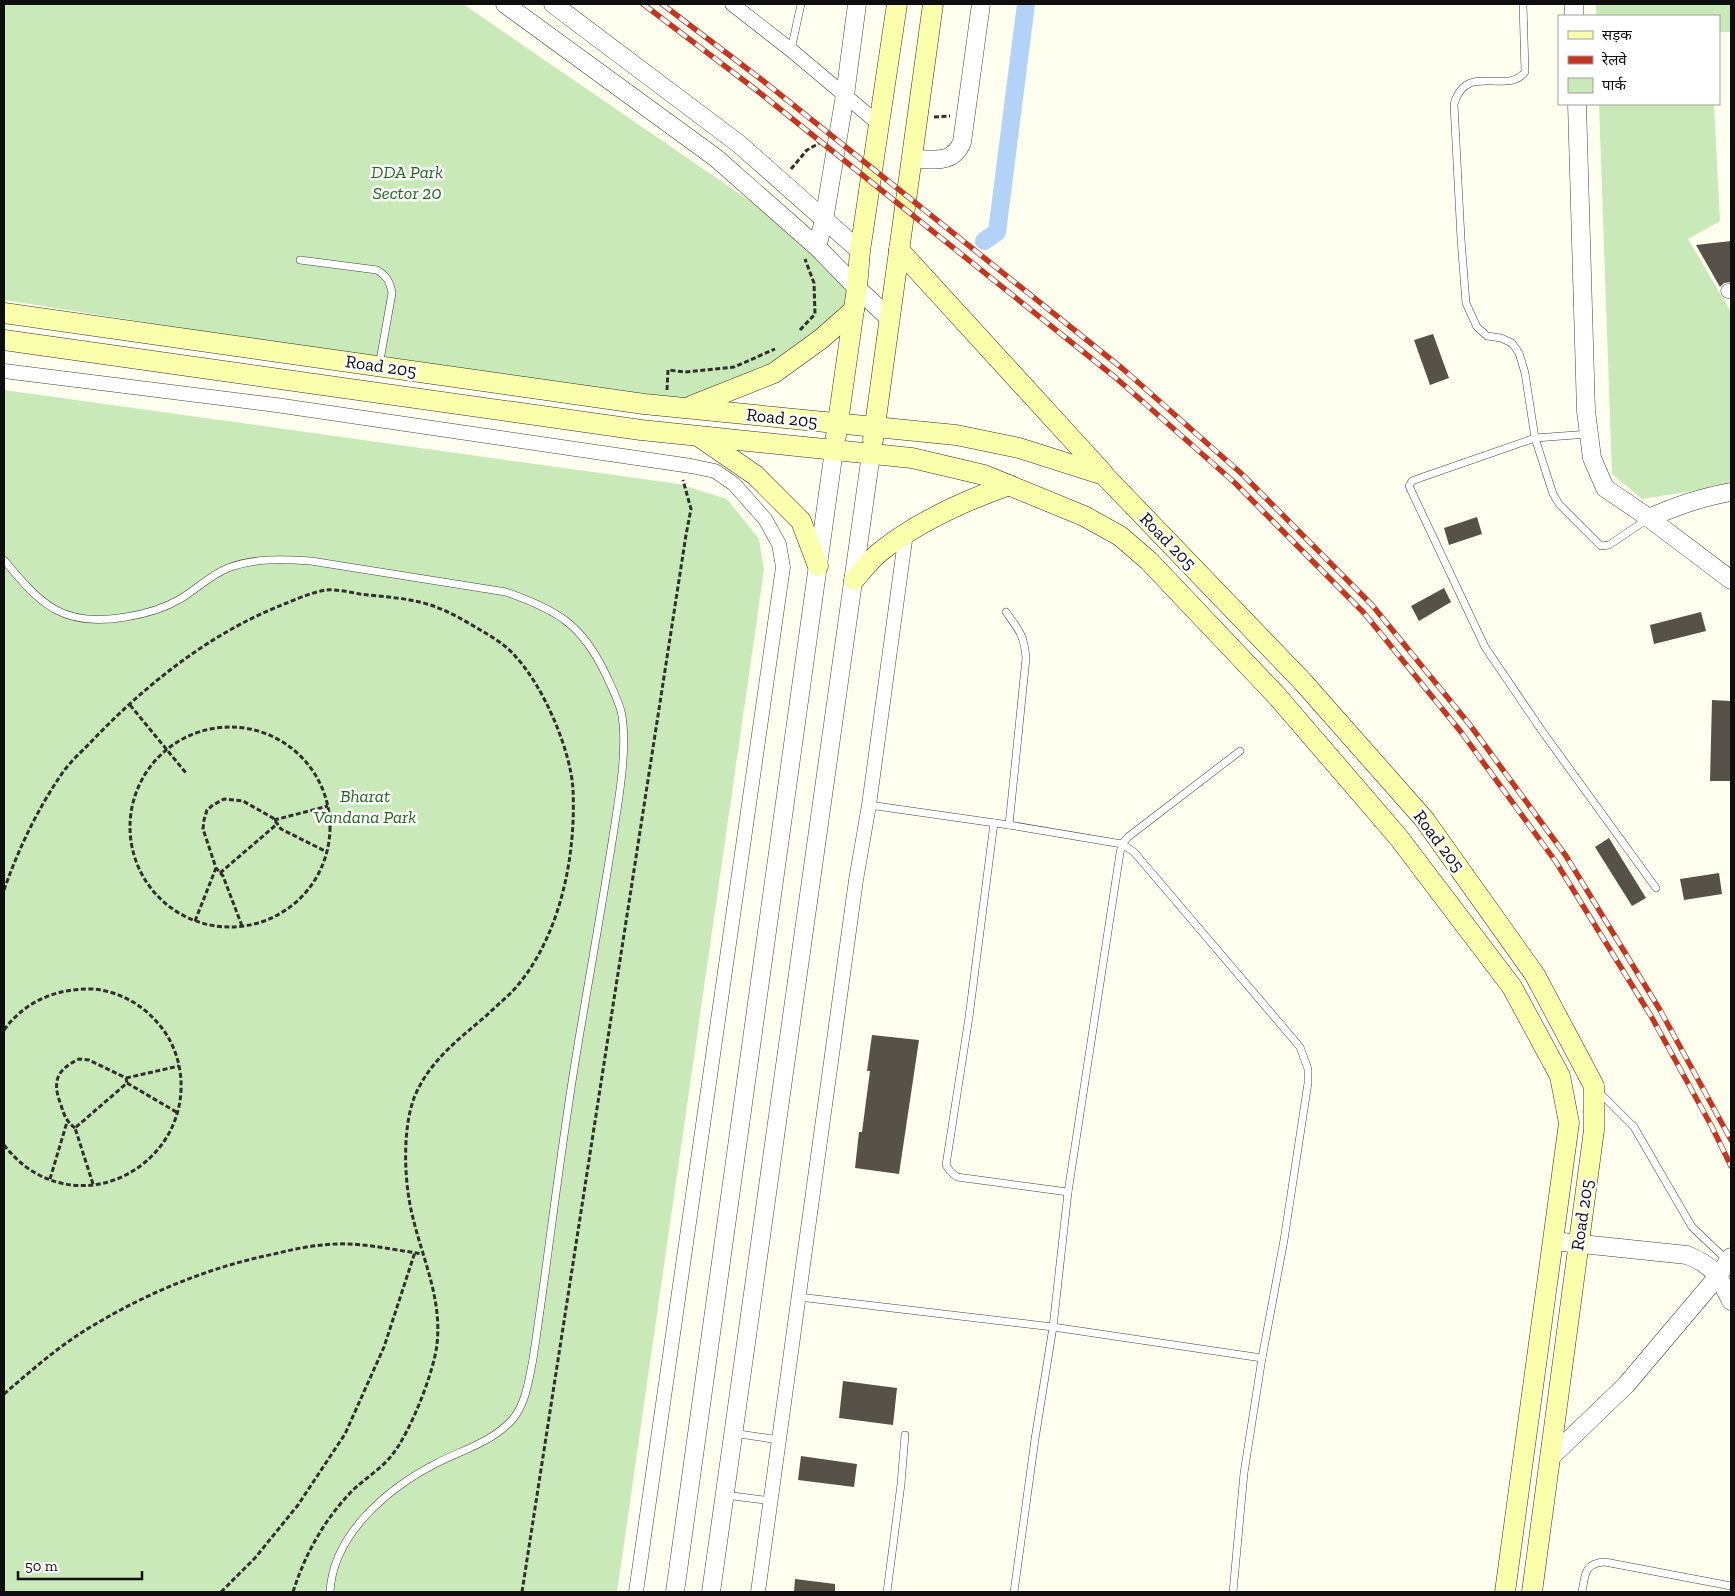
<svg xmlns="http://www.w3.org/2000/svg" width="1735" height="1596" font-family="'Zilla Slab','Noto Sans Devanagari',serif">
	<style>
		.green { fill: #c9eab8 }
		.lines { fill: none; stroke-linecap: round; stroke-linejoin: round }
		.canal { stroke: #b3d2f8; stroke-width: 18 }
		.building { fill: #57514a }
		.service-casing { stroke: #414141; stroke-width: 8 }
		.minor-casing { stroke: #414141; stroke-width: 15 }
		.tertiary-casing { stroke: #414141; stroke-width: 19 }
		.secondary-casing { stroke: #303030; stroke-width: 21 }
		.path { stroke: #303030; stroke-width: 3; stroke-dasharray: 5 2.5; stroke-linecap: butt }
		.service { stroke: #fff; stroke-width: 7 }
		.minor { stroke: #fff; stroke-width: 14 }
		.tertiary { stroke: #fff; stroke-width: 18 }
		.secondary { stroke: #f9ffaa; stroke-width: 20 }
		.rail-casing { stroke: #c23722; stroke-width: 5.5 }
		.rail { stroke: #fff; stroke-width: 4; stroke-dasharray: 11; stroke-linecap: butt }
		.labels { text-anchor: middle; stroke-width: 5; stroke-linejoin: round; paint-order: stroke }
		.park-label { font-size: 18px; font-style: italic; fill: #1f681c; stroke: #fff }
		.street-label { font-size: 18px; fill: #0e0e0e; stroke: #fff }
	</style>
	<rect width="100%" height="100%" fill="#ffffef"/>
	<!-- green -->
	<g class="green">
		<path d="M4,4H463L817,247L857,288L821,339L687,408L4,300Z"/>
		<path d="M1596,4H1731V32H1719V16H1596Z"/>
		<path d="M1599,104H1714L1720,221L1688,239L1731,312V485L1642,499L1612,474Z"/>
		<path d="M4,390L679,484L727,499L759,539L764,570L617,1592H4Z"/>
	</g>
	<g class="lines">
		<!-- canal -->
		<path class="canal" d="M984,241L997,232L1026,4"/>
	</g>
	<!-- building -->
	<g class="building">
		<path d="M1731,241V282L1724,283L1720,287L1696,245Z"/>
		<path d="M1433,334L1449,378L1430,385L1414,340Z"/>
		<path d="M1477,517L1482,534L1449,545L1444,528Z"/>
		<path d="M1444,588L1451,602L1419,621L1411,606Z"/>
		<path d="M1701,612L1706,631L1654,644L1650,625Z"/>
		<path d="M1712,700L1731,701L1730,781H1710Z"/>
		<path d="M1609,838L1646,898L1632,906L1595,847Z"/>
		<path d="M1719,873L1722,894L1684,900L1680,879Z"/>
		<path d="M872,1035L919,1040L899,1174L855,1168L859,1132H862L870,1071H867Z"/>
		<path d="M843,1381L897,1388L893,1425L839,1418Z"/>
		<path d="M801,1456L857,1464L854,1487L798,1480Z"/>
		<path d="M795,1579L835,1584V1592H794Z"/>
	</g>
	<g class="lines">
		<!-- service casing -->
		<g class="service-casing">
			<g id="service">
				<path d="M1523,4L1525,72C1506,96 1467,61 1454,104L1461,239L1466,303L1477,327L1487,336L1501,338L1512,343L1519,353L1525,373L1535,438L1553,494L1559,504L1601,546L1609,545L1649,518"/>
				<path d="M791,50L801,4"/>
				<path d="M300,260L377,270C387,276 390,282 392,293L379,366"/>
				<path d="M1589,434L1535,438L1420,478L1412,481L1409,486L1485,647L1542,731L1656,888"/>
				<path d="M4,560C41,605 63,628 126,617C145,614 163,609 180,599C196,590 210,575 228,568C254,558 283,559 311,561L506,592C558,610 583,625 607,677C612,688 618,700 621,711C628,742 620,792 615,823C605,889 593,955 582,1021C562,1133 550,1247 533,1359C529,1379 526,1404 512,1420C492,1442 462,1450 437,1463C388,1488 333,1534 330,1592"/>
				<path d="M1006,612C1019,630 1024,635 1026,658L1009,825"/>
				<path d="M869,805L1009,825L1122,844L1134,852L1300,1047L1308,1069V1083L1284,1240L1262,1358L1244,1473L1233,1592"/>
				<path d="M994,823L969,1017L946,1165L950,1171L957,1177L1068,1192"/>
				<path d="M1597,1090L1634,1127L1692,1227L1728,1261"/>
				<path d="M799,1297L1053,1327L1262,1358"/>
				<path d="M733,1433L779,1440"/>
				<path d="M725,1495L771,1501"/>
				<path d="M887,1592L901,1484L905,1435"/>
				<path d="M1014,1592L1035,1439L1053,1327L1068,1192L1120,853L1122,844L1128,837L1240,751"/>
				<path d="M1582,1592C1585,1575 1584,1563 1605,1562L1731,1586"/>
			</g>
		</g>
		<!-- minor casing -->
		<g class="minor-casing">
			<g id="minor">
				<path d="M732,4L791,50L879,124"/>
				<path d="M1728,291H1731"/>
				<path d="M4,371L276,405L691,466L715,471L734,484L765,519L779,544L783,567L636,1592"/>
				<path d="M758,1592L856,880L869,805L906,533"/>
			</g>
		</g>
		<!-- tertiary casing -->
		<g class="tertiary-casing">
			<g id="tertiary">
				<path d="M505,4L716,158L817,247L857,288L890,319"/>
				<path d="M553,4L739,144L860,251"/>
				<path d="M1574,4V16"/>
				<path d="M1577,104L1586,411L1592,458L1605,488L1649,518L1731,580"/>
				<path d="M911,159C932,159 953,165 962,142L981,4"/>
				<path d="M817,247L824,220L845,95L857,4"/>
				<path d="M1649,518C1679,505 1699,498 1731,492"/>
				<path d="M1553,1241L1687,1255C1713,1265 1719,1276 1731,1301"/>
				<path d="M1551,1457L1626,1385L1718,1276L1731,1257"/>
				<path d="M675,1592L834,450"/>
				<path d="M711,1592L871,454"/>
			</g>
		</g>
		<!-- secondary casing -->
		<g class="secondary-casing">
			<g id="secondary">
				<path d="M899,250L1103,473"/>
				<path d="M4,313L644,404L956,435L1019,448L1104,475L1303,682L1424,819L1535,975L1594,1086V1130L1532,1592"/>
				<path d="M4,340L641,430L912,458L984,475L1084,516L1120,536L1149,561L1277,696L1399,838L1512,987L1560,1076L1569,1123L1505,1592"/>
				<path d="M691,406L774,373L821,339L854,310"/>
				<path d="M836,436L857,288L860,251L897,4"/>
				<path d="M701,438L755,475L801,521L818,566"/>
				<path d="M873,440L933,4"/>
				<path d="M854,580C862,571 870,560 880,552C917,522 964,501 1009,485"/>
			</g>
		</g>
		<!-- path -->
		<g class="path">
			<path d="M934,117L950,116"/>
			<path d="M791,169L807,150L821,142"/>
			<path d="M800,330L815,314L814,283L805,259"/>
			<path d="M667,390L668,370L685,372L734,367L775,349"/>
			<path d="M130,705L186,773"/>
			<circle cx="230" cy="827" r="100"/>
			<path d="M274,820L328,806"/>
			<path d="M220,873L277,824"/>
			<path d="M4,890C18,850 37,810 61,775C69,763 80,753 90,743C142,688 206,636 277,607C292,601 309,593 326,590C336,589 349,592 360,594C384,597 413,598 436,607C452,613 467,622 482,631C494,638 507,646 516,657C543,686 571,750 573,790C576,855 561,933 518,985C509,996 497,1005 487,1015C458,1040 429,1061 414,1098C402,1131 404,1184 413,1218C423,1260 442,1299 437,1344C434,1372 410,1433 392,1455C382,1468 366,1478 354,1489C325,1518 305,1554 293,1592"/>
			<path d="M195,921L216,868"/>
			<path d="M242,926L223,876L216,868L203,829L204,820L207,810L213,805L224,799L243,801L273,818L281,829L327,852"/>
			<path d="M4,1030C25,1001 57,988 93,989C117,991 140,1003 156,1021C169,1035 177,1052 180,1071C192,1153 103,1215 32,1171C21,1164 12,1155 4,1145"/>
			<path d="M126,1078L179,1066"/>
			<path d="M75,1128C66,1121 64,1115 61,1105C52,1082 56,1070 79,1059L89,1060L126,1078L127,1083"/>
			<path d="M50,1179L67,1122"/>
			<path d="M93,1184L75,1128L127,1083L178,1113"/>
			<path d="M4,1394C32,1370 61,1344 94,1325C149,1292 210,1267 274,1254C298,1248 323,1243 349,1244C374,1245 400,1251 424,1254"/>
			<path d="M221,1592L255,1558L298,1505L345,1434L384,1347L415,1252"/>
			<path d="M522,1592L686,535L691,509L683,480"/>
		</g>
		<!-- service -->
		<use href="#service" class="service"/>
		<!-- minor -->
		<use href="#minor" class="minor"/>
		<!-- tertiary -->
		<use href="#tertiary" class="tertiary"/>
		<!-- secondary -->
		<use href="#secondary" class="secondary"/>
		<!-- rail casing -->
		<g class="rail-casing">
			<g id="rail">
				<path d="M643,4L755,89L1116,378L1235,483L1364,613L1461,732L1556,862L1651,1016L1712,1127L1731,1166"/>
				<path d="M662,4L762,80L1123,369L1243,475L1372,605L1470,725L1566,856L1660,1010L1731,1140"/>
			</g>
		</g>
		<!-- rail -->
		<use href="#rail" class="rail"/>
	</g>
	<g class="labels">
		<!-- park labels -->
		<g class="park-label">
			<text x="407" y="178">DDA Park<tspan x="407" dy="21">Sector 20</tspan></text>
			<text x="365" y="802">Bharat<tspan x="365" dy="21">Vandana Park</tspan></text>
		</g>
		<!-- street labels -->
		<g class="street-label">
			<text transform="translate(381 366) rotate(8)" y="6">Road 205</text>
			<text transform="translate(782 418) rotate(6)" y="6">Road 205</text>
			<text transform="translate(1168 541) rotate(46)" y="6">Road 205</text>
			<text transform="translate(1439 841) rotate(53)" y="6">Road 205</text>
			<text transform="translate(1582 1215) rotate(-82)" y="6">Road 205</text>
		</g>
	</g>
	<!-- border -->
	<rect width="1735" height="1596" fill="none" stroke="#0e0e0e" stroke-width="10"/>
	<!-- legend -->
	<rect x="1558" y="15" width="162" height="90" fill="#ffffff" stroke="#9f9f9f"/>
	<rect x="1568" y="31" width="25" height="8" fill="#f9ffaa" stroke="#9f9f9f"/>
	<text x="1602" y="40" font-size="15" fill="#0e0e0e">सड़क</text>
	<rect x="1568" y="56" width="25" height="8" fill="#c23722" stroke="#9f9f9f"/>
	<text x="1602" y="65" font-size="15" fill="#0e0e0e">रेलवे</text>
	<rect x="1568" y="78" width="25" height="15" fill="#c9eab8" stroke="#9f9f9f"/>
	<text x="1602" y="90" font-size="15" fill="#0e0e0e">पार्क</text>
	<!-- scale -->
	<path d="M18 1571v8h124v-8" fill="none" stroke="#0e0e0e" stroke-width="2.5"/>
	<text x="25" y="1571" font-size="15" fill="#0e0e0e" stroke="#ffffff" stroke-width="4" paint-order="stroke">50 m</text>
</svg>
